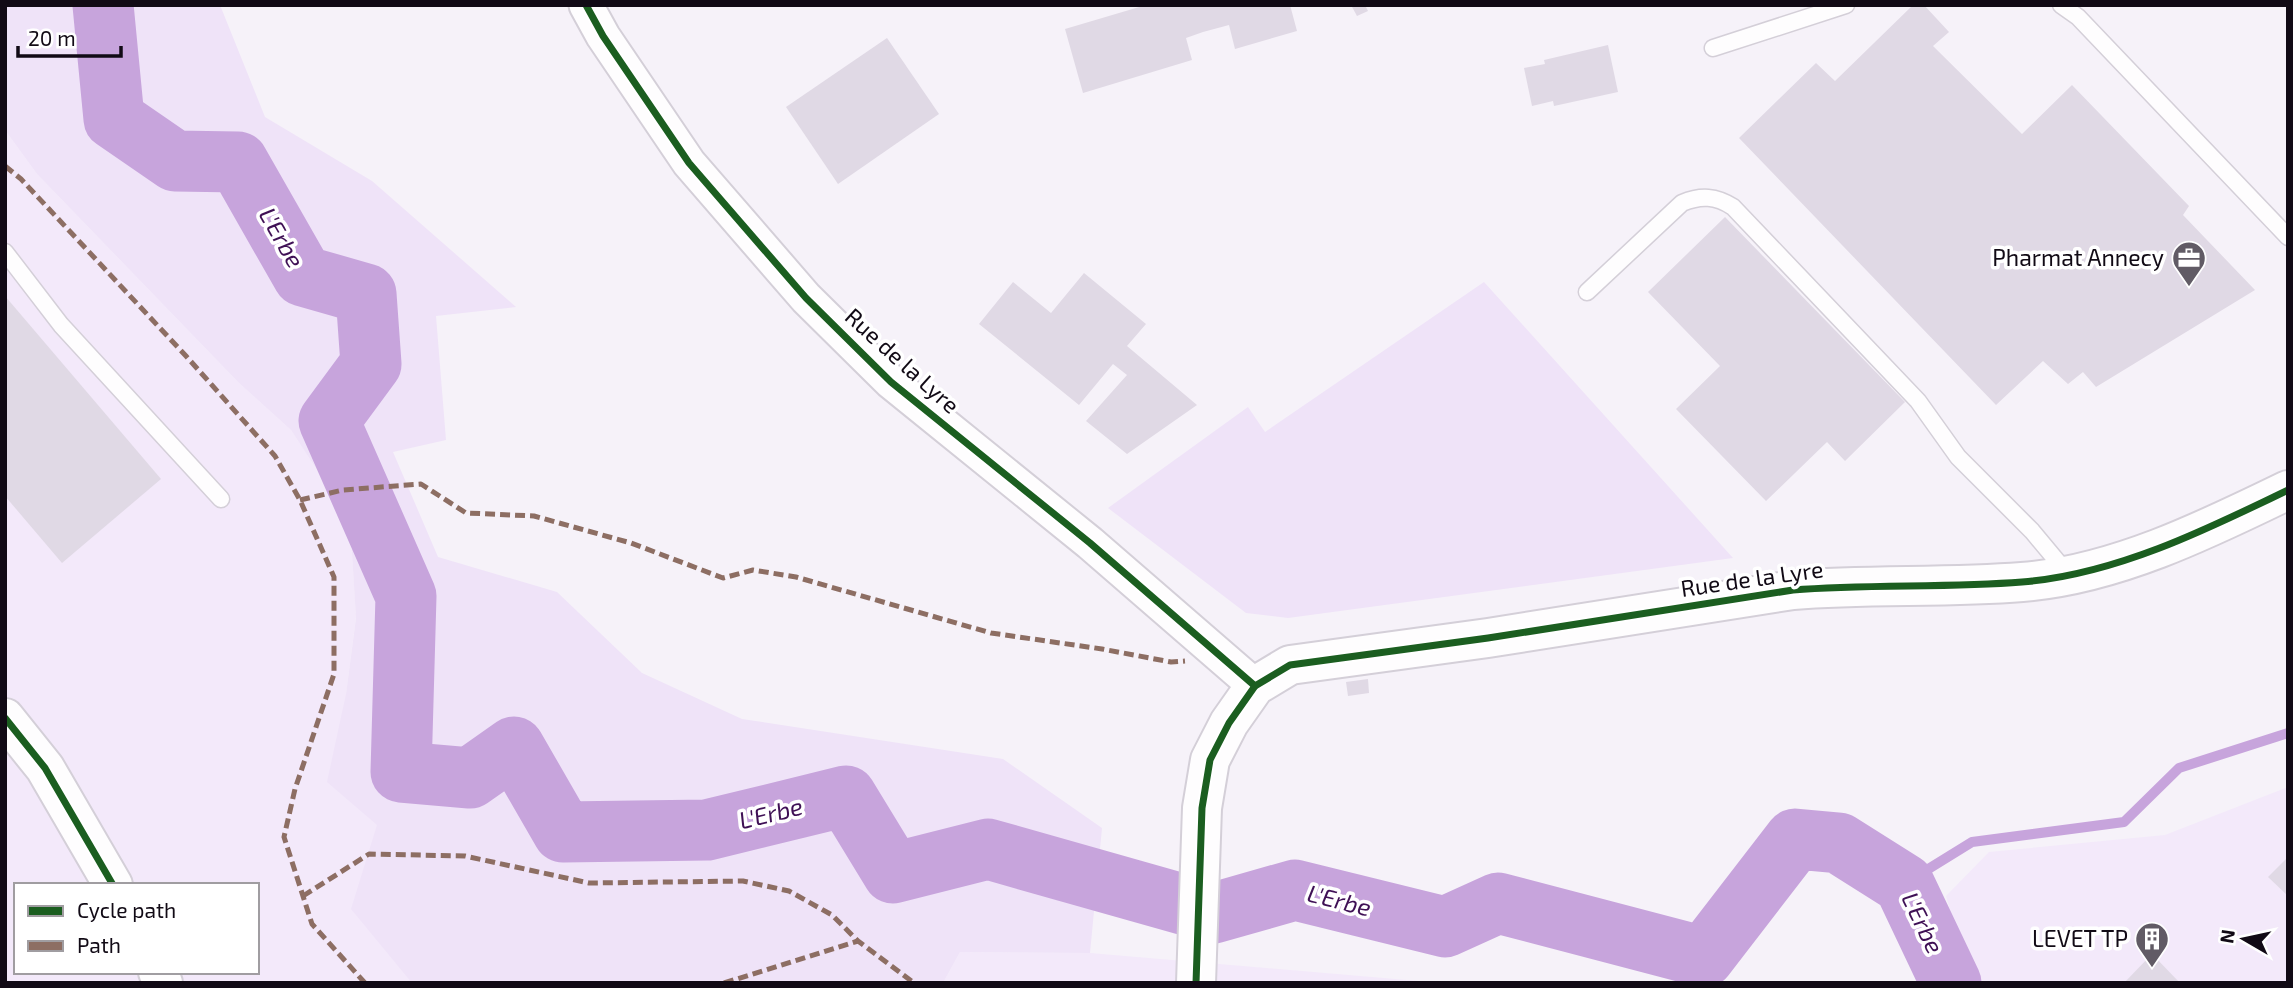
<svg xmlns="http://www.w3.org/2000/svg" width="2293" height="988" font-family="'Exo 2',sans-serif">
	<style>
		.built { fill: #f3e9fa; fill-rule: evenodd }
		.green { fill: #efe3f8 }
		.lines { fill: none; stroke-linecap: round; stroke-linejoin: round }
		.stream { stroke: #c7a4dc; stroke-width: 10 }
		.river { stroke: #c7a4dc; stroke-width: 61 }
		.building { fill: #e0d9e5 }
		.lane-casing { stroke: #d4cfd8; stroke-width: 19 }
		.street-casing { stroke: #d4cfd8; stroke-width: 37 }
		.secondary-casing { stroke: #d4cfd8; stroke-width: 42 }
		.lane { stroke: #fefdfe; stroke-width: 16 }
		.street { stroke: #fefdfe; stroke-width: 33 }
		.secondary { stroke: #fefdfe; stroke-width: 38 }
		.quiet { stroke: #8d6e63; stroke-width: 5; stroke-dasharray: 10 5; stroke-linecap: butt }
		.cycleway-casing { stroke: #fff; stroke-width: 11 }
		.cycleway { stroke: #1b5e20; stroke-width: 7 }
		.labels { text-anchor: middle; stroke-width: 7; stroke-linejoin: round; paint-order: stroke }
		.poi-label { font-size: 23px; fill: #110a15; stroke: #fff; text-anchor: end }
		.street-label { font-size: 23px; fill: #110a15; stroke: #fff }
		.water-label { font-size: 24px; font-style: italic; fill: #3f1055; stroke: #fff }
	</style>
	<rect width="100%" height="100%" fill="#f6f2f9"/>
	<!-- built -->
	<g class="built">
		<path d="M5,130L37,174L239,383L291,430L350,521L356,617L346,694L578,983H5ZM16,885H257V972H16Z"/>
		<path d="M2288,787V983H1970L1946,896L1989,852L2165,835Z"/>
		<path d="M960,952L1090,953L1442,983H943Z"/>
	</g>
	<!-- green -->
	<g class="green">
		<path d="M5,5H220L265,117L372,181L516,307L436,316L446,440L393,452L438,557L557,592L642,673L742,719L1003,759L1102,828L1090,953L960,952L943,983H412L351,909L377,825L327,782L346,694L356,618L350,521L291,430L239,383L37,174L5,130Z"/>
		<path d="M1484,282L1733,558L1288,618L1246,613L1108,508L1248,407L1265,432Z"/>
	</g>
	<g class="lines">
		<!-- stream -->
		<path class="stream" d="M1904,884L1972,842L2124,822L2179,768L2288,733"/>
		<!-- river -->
		<path class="river" d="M103,5L114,119L175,161L238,162L303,276L366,294L371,364L329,421L406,596L401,772L470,778L514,747L563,832L707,830L846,796L893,873L988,849L1214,913L1295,890L1445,927L1498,903L1704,957L1795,839L1839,843L1904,884L1951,983"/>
	</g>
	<!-- building -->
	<g class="building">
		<path d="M1146,5H1290L1297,31L1235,49L1229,25L1203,32L1186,38L1192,60L1083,93L1065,29Z"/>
		<path d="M1351,5H1365L1368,11L1357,16Z"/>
		<path d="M1913,5H1924L1949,32L1933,46L2022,134L2072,85L2189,206L2183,215L2255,290L2096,387L2083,372L2068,384L2043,361L1996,405L1739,138L1816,63L1835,81Z"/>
		<path d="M887,38L939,114L838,184L786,107Z"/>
		<path d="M1608,45L1618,92L1554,106L1553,101L1532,106L1524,68L1545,64L1544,60Z"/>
		<path d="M1725,217L1905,402L1845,461L1827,442L1766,501L1676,409L1720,366L1648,292Z"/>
		<path d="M1084,273L1146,324L1127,346L1197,405L1127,454L1086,421L1127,375L1113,364L1079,405L979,324L1013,282L1051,313Z"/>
		<path d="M5,296L161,479L62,563L5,496Z"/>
		<path d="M1368,679L1369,693L1348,696L1346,682Z"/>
		<path d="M2288,857V896L2268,877Z"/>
		<path d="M2152,954L2180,983H2124Z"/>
	</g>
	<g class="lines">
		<!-- lane casing -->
		<g class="lane-casing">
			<g id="lane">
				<path d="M2061,5L2078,17L2288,237"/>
				<path d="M1713,48L1846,5"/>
				<path d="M5,252L61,325L221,499"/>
				<path d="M1587,292L1682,203C1701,195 1716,196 1733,207L1918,401L1958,457L2032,531L2067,573"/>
			</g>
		</g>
		<!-- street casing -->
		<g class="street-casing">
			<path id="street" d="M586,5L603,36L689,163L806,298L891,382L1090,543L1255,686"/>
		</g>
		<!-- secondary casing -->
		<g class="secondary-casing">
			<g id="secondary">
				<path d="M5,718L45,768L113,885"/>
				<path d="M158,972L163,983"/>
				<path d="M1196,983L1202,808L1210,760L1229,723L1255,686L1290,665L1488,638L1793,590C1869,584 1946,588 2022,582C2114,575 2206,530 2288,490"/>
			</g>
		</g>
		<!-- lane -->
		<use href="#lane" class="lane"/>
		<!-- street -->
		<use href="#street" class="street"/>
		<!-- secondary -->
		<use href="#secondary" class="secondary"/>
		<!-- quiet -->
		<g class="quiet">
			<path d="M5,166L21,179L186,356L275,456L300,500L334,577V674L295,789L284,837L312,924L365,983"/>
			<path d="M300,500L343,490L421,484L466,513L534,516L631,543L723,578L753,570L796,577L991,633L1102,649L1171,662L1185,661"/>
			<path d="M303,896L369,854L465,856L589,883L743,881L789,891L832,915L858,941L914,983"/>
			<path d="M724,983L858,941"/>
		</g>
		<!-- cycleway casing -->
		<g class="cycleway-casing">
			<g id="cycleway">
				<path d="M586,5L603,36L689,163L806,298L891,382L1090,543L1255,686"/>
				<path d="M5,718L45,768L113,885"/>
				<path d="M1196,983L1202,808L1210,760L1229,723L1255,686L1290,665L1488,638L1793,590C1869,584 1946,588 2022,582C2114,575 2206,530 2288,490"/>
			</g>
		</g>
		<!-- cycleway -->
		<use href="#cycleway" class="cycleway"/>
	</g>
	<!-- icons -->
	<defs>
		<g id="office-pin" transform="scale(1.75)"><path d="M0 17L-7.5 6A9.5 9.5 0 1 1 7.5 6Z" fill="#615b65" stroke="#fff"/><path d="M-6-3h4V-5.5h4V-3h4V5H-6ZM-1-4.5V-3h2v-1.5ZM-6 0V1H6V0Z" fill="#fff"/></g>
		<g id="building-pin" transform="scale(1.75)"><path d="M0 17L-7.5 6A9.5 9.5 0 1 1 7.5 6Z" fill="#615b65" stroke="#fff"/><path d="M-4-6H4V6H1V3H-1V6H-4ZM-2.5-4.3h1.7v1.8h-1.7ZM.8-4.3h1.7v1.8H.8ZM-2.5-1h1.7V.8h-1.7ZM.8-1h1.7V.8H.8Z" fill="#fff"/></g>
	</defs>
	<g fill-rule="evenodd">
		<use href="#office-pin" x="2189" y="258"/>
		<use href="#building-pin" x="2152" y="939"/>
	</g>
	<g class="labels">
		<!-- poi labels -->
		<g class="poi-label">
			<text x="2164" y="266">Pharmat Annecy</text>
			<text x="2128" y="947">LEVET TP</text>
		</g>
		<!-- street labels -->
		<g class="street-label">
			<text transform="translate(902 361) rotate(42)" y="8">Rue de la Lyre</text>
			<text transform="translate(1752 579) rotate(-8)" y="8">Rue de la Lyre</text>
		</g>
		<!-- water labels -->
		<g class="water-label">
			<text transform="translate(281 238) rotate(60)" y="8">L'Erbe</text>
			<text transform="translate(771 814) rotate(-14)" y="8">L'Erbe</text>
			<text transform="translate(1339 901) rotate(14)" y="8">L'Erbe</text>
			<text transform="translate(1922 923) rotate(64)" y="8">L'Erbe</text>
		</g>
	</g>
	<!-- border -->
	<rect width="2293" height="988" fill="none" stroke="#110a15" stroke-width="14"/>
	<!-- legend -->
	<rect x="14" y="883" width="245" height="91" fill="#ffffff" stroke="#a09da1" stroke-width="2"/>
	<rect x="28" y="906" width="35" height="10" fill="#1b5e20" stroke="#a09da1" stroke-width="2"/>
	<text x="77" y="918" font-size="21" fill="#110a15">Cycle path</text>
	<rect x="28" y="941" width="35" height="10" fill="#8d6e63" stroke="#a09da1" stroke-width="2"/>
	<text x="77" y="953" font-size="21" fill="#110a15">Path</text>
	<!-- north arrow -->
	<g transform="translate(2244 939) rotate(279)" stroke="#ffffff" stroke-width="5" paint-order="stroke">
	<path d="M0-5L12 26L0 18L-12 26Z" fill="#110a15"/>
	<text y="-10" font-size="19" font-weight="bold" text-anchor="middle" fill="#110a15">N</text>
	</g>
	<!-- scale -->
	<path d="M18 46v10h103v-10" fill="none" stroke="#110a15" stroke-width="3.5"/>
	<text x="28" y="46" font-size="21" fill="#110a15" stroke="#ffffff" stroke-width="5" paint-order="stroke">20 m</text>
</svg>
